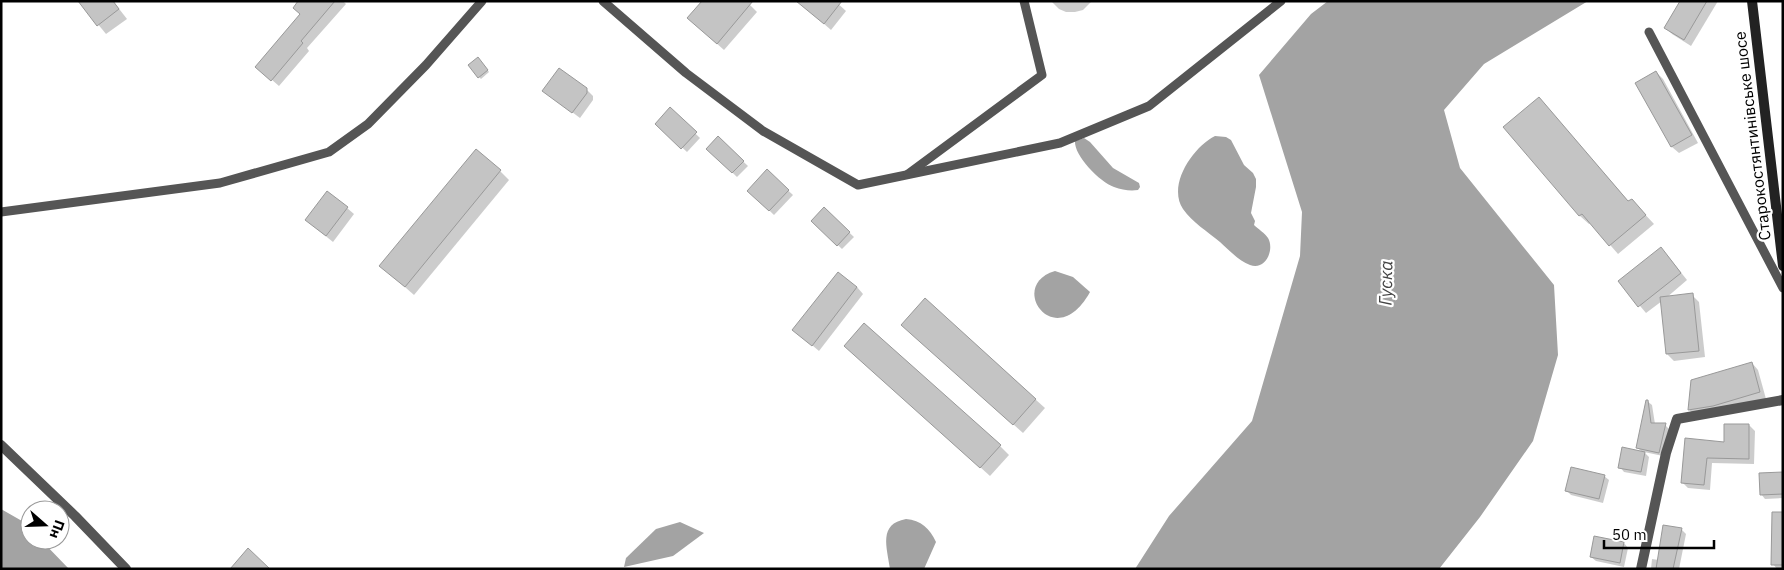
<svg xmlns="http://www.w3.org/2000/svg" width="1784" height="570" font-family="'IBM Plex Sans',sans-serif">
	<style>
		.water { fill: #a3a3a3 }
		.shadow { fill: #0003 }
		.building { fill: #c4c4c4; stroke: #999 }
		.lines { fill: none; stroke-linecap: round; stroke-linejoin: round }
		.service { stroke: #555; stroke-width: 9 }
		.minor { stroke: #555; stroke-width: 10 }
		.secondary { stroke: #222; stroke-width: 10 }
		.labels { text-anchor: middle; stroke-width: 4.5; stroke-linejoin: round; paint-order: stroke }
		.street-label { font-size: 16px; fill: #000; stroke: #fff }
		.water-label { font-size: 18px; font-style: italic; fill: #444; stroke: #fff }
	</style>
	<rect width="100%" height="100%" fill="#fff"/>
	<!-- water -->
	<g class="water">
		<path d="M1328,1H1588L1484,64L1444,110L1460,168L1554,285L1558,355L1533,441L1480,517L1439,569H1135L1169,516L1252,421L1300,256L1302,212L1259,75L1311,14Z"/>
		<path d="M1215,136L1226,137L1231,140L1244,165L1253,173L1256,179V187L1251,213L1255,221L1254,225C1258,229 1265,233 1268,238C1275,250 1265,271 1250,265C1239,261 1229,250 1220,242C1208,232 1192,222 1183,209C1167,185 1193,147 1215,136Z"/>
		<path d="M1084,138L1090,142L1113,168L1139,183L1140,187L1138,190C1130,191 1122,190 1114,187C1100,182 1074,156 1075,141Z"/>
		<path d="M1055,271L1073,277L1090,292C1055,355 1006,285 1055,271Z"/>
		<path d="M1,509L22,521L30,529V540H41L69,569H1Z"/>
		<path d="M906,519C921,520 930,529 936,542L924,569H890C887,547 878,524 906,519Z"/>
		<path d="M680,522L704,533L673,556L624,567L626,558L656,529Z"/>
	</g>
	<!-- shadow -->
	<g class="shadow">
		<path d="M79,1H113L127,19L106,34Z"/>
		<path d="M300,1H343L346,4L307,48L309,51L279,86L264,73L301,14Z"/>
		<path d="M746,1L757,12L724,50L696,25Z"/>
		<path d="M798,1H835L846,11L831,30Z"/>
		<path d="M1051,1H1092L1083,10L1075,12H1066L1059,9Z"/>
		<path d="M1681,1H1718L1691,46L1672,34L1665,27Z"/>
		<path d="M480,60L489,72L481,79L479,77Z"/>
		<path d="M1656,72L1663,79L1698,143L1679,153L1672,147L1636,83Z"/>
		<path d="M586,89L593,96V100L580,118L544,91Z"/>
		<path d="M1539,98L1629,202L1640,209L1654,224L1618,254L1591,223L1589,224L1580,216L1505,127Z"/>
		<path d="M670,109L700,138L687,152L657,124Z"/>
		<path d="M718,138L748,166L737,177L708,149Z"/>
		<path d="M500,171L509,180L414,295L381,266Z"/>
		<path d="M767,171L793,195L774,215L749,191Z"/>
		<path d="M347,208L354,214L333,242L306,220Z"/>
		<path d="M824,209L854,237L842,249L813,221Z"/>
		<path d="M1667,255L1687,280L1666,298L1692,295L1699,302L1705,357L1674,361L1667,354L1662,301L1646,313L1619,281Z"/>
		<path d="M857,287L863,294L819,351L794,330Z"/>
		<path d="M925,300L1045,408L1023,433L912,334Z"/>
		<path d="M855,354L1000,446L1009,455L990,476Z"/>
		<path d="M1752,363L1758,370L1766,399L1696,416L1689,410Z"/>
		<path d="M1647,401L1652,405L1655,424L1665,425L1669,429L1663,456L1644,452L1649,457L1646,476L1624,472L1620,467L1642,452L1637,447Z"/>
		<path d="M1749,425L1755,431L1754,464L1712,463L1710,490L1688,488L1682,482L1686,440L1725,444Z"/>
		<path d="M1783,473V498L1765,499L1761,494Z"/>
		<path d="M1604,476L1609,480L1603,503L1571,495L1567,491Z"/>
		<path d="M1783,524V569H1777L1773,564Z"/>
		<path d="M1682,530L1686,534L1679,569H1651L1652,559L1659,560Z"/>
		<path d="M1624,543L1628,548L1624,567L1596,561L1591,557Z"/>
	</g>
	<!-- building -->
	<g class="building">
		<path d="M78,1H113L119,9L97,26Z"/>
		<path d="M298,1H335L301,41L303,43L271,81L255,67L300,14L293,8Z"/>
		<path d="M702,1H753L717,44L687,18Z"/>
		<path d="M796,1H842L824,24Z"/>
		<path d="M1680,1H1707L1684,40L1664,28Z"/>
		<path d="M478,57L488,70L478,78L468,65Z"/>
		<path d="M559,68L587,88V93L572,113L542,91Z"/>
		<path d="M1656,71L1692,135L1671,147L1635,83Z"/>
		<path d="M1539,97L1628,201L1632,199L1646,215L1609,246L1582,214L1579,216L1503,127Z"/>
		<path d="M670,107L697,132L681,149L655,124Z"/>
		<path d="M718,136L744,161L732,173L706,149Z"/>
		<path d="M476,149L501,170L405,287L379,266Z"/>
		<path d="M767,169L789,190L769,211L747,191Z"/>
		<path d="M327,191L348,207L326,236L305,220Z"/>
		<path d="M824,207L850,232L837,246L811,221Z"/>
		<path d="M1661,247L1681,273L1638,307L1618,281Z"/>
		<path d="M838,272L857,287L812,346L792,330Z"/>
		<path d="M1693,293L1699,351L1666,354L1660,297Z"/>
		<path d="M925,298L1036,399L1013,425L901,325Z"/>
		<path d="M864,323L1001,445L980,468L844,346Z"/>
		<path d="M1752,362L1760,392L1713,406L1688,410L1691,380Z"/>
		<path d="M1646,400H1648L1651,423H1666L1659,453L1636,448Z"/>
		<path d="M1724,424H1749V459L1707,458L1704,485L1681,483L1685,438L1724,442Z"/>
		<path d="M1622,447L1645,452L1641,472L1618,468Z"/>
		<path d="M1571,467L1605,475L1599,499L1565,491Z"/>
		<path d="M1783,472V494L1760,495L1759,473Z"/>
		<path d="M1772,512H1783V565H1771Z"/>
		<path d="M1663,525L1682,528L1673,569H1656Z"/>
		<path d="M1594,536L1624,542L1620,563L1590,557Z"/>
		<path d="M248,548L270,569H230Z"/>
	</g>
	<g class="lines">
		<!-- service -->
		<g class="service">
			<path d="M603,1L686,73L763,131L858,185L1060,143L1149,106L1281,1"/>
			<path d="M1649,32L1783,288"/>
			<path d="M908,174L1042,75L1024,1"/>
			<path d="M1,212L220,183L329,152L368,124L426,65L482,1"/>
		</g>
		<!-- minor -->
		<g class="minor">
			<path d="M1,445L75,516L126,569"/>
			<path d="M1641,569L1666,453L1677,419L1783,400"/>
		</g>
		<!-- secondary -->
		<path class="secondary" d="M1752,1L1783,266"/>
	</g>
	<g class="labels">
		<!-- street labels -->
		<g class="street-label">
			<text transform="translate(1752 136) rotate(-97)" y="6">Старокостянтинівське шосе</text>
		</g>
		<!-- water labels -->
		<g class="water-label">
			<text transform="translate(1386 283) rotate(-89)" y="6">Гуска</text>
		</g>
	</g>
	<!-- border -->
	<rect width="1784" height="570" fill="none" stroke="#000000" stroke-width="5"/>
	<!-- north arrow -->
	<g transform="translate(45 525) rotate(110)"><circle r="24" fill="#ffffff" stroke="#999999"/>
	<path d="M0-4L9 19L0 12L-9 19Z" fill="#000000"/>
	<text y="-8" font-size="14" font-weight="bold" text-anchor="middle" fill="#000000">Пн</text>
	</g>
	<!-- scale -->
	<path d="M1604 540v8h110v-8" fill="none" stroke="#000000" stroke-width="2.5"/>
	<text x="1612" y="540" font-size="15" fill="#000000" stroke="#ffffff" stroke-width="4" paint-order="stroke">50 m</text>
</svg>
